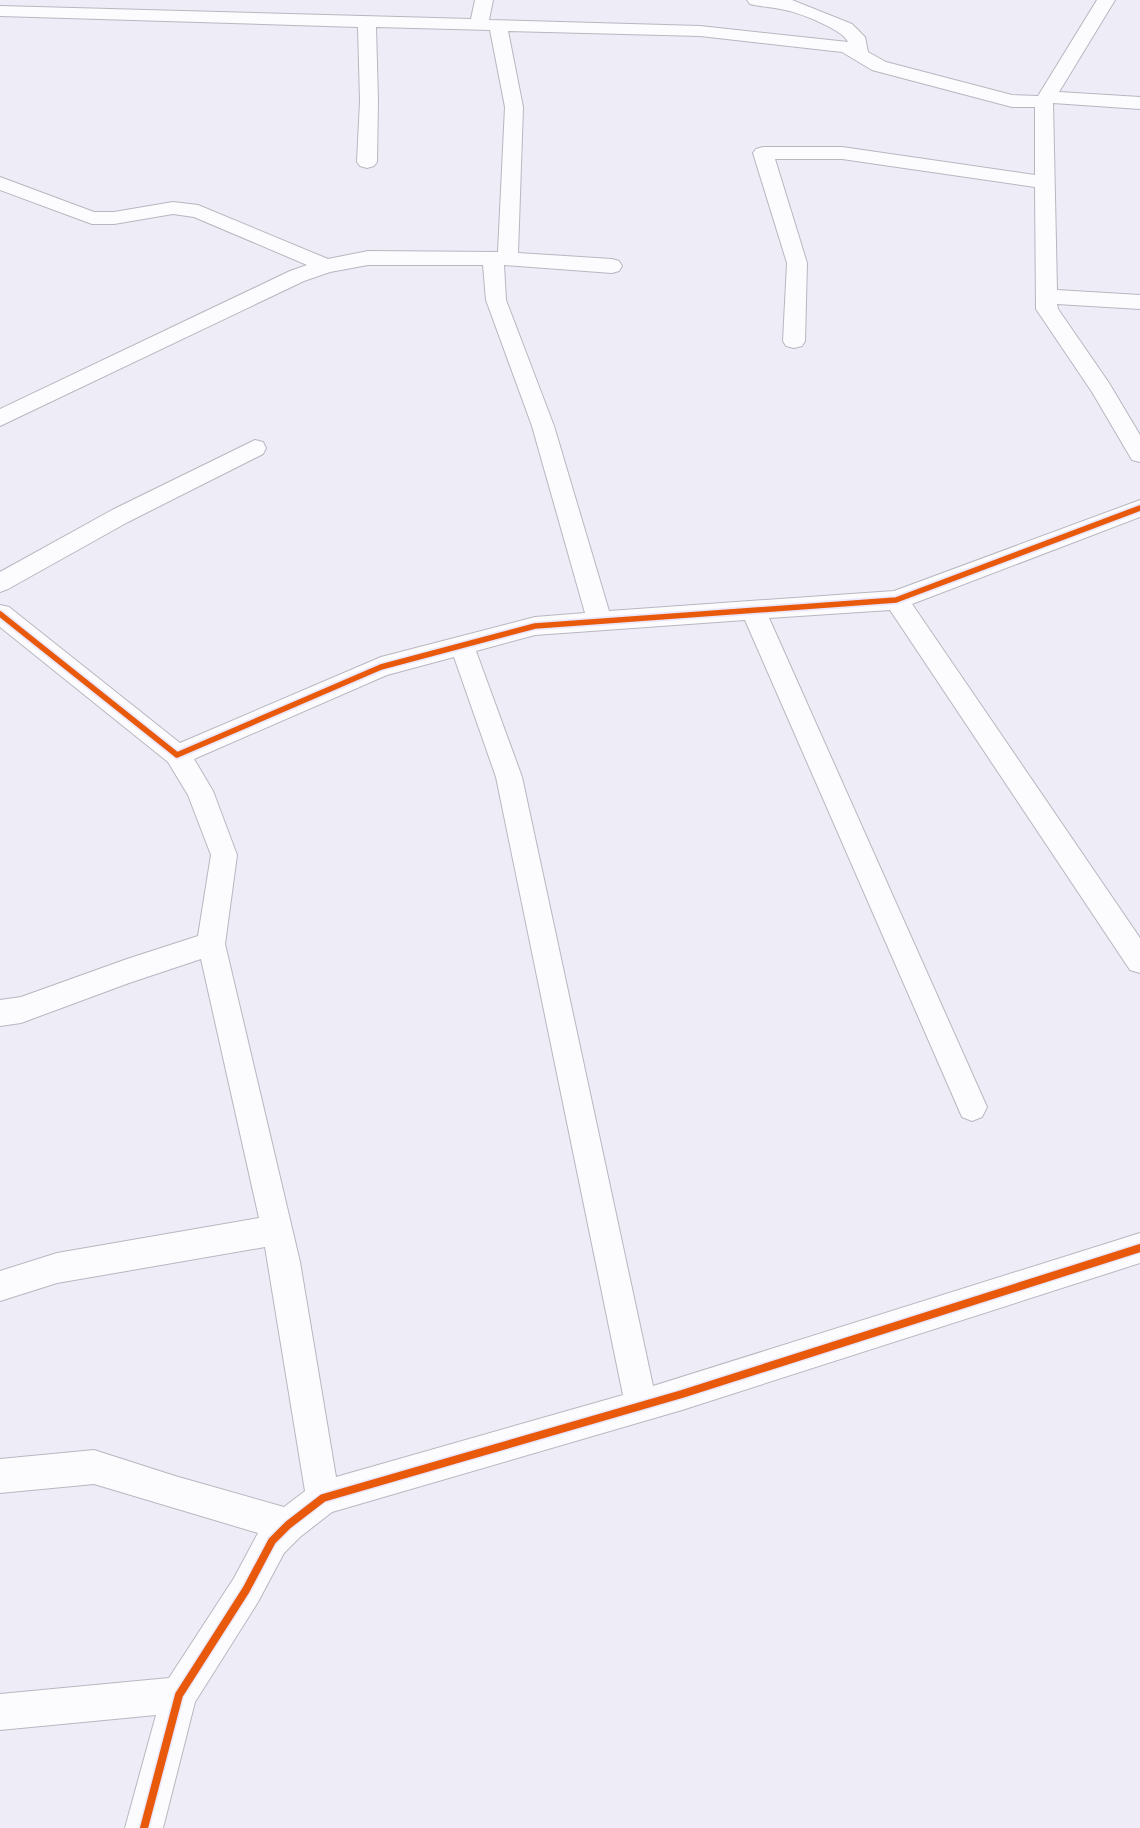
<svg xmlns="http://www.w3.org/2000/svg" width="1140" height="1828" font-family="'IBM Plex Sans',sans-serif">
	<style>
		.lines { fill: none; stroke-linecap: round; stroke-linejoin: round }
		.minor-casing { stroke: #b8b7c0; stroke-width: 2 }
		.minor { fill: #fcfcfe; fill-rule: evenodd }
		.cycleway-far1-casing { stroke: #eae7fc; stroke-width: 9 }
		.cycleway-casing { stroke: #eae7fc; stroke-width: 11 }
		.cycleway-far1 { stroke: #e8590c; stroke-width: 5.5 }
		.cycleway { stroke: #e8590c; stroke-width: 8 }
	</style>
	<rect width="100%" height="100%" fill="#eeecf7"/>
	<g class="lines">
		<!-- minor casing -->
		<g class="minor-casing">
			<g id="minor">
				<path d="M475,0H493L489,20L700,26L848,42C844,30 798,12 785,10C773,7 761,7 750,4L747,0H792L852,24L865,37L868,52L886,62L1012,95L1038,96L1097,0H1115L1059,92L1140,97V109L1053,103L1057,290L1140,295V309L1057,304L1058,309L1109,383L1140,435V462L1132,460L1092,392L1036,309L1035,187L842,159H775L807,263L805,341L802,346L794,348L786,346L783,341L787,263L753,153L756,149L763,147H842L1035,175V107H1012L872,70L842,52L700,36L508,31L523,107L518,253L612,259L619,261L622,266L619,271L612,273L504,265L506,300L554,426L609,611L894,591L1140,500V517L912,604L1140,938V973L1130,970L890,610L769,618L987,1107L982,1117L972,1121L962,1117L745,620L535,635L476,651L522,777L653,1386L1140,1233V1263L682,1410L332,1512L300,1537L284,1553L258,1602L195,1702L163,1828H125L156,1715L0,1730V1694L169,1678L234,1578L258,1533L94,1484L0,1493V1459L94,1450L175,1476L284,1507L305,1491L265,1247L57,1283L0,1301V1271L57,1253L259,1218L201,959L129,983L21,1023L0,1026V1000L21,997L127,959L198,936L211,855L188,795L168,762L0,627V605L9,607L180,743L381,657L535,617L585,613L532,426L486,300L483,265H368L330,272L304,281L0,426V409L290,271L307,265L194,217L173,214L114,224H92L0,190V177L94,212H114L173,202L198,205L328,259L368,251L498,252L505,107L490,30L376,27L378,101L377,162L374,166L367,168L360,166L357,162L360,101L358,27L0,16V6L471,19ZM454,657L496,777L623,1395L336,1477L300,1262L225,944L237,855L213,791L194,759L387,675Z"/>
				<path d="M255,440L263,442L266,448L263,454L128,522L8,589L0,592V572L112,510Z"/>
			</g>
		</g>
		<!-- minor -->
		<use href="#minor" class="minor"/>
		<!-- cycleway-far1 casing -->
		<g class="cycleway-far1-casing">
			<path id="cycleway-far1" d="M0,614L177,755L381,667L535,626L896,600L1140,508"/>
		</g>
		<!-- cycleway casing -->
		<g class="cycleway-casing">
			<path id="cycleway" d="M144,1828L179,1695L246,1590L272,1541L288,1525L323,1498L682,1394L1140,1248"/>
		</g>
		<!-- cycleway-far1 -->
		<use href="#cycleway-far1" class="cycleway-far1"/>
		<!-- cycleway -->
		<use href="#cycleway" class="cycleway"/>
	</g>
</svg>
